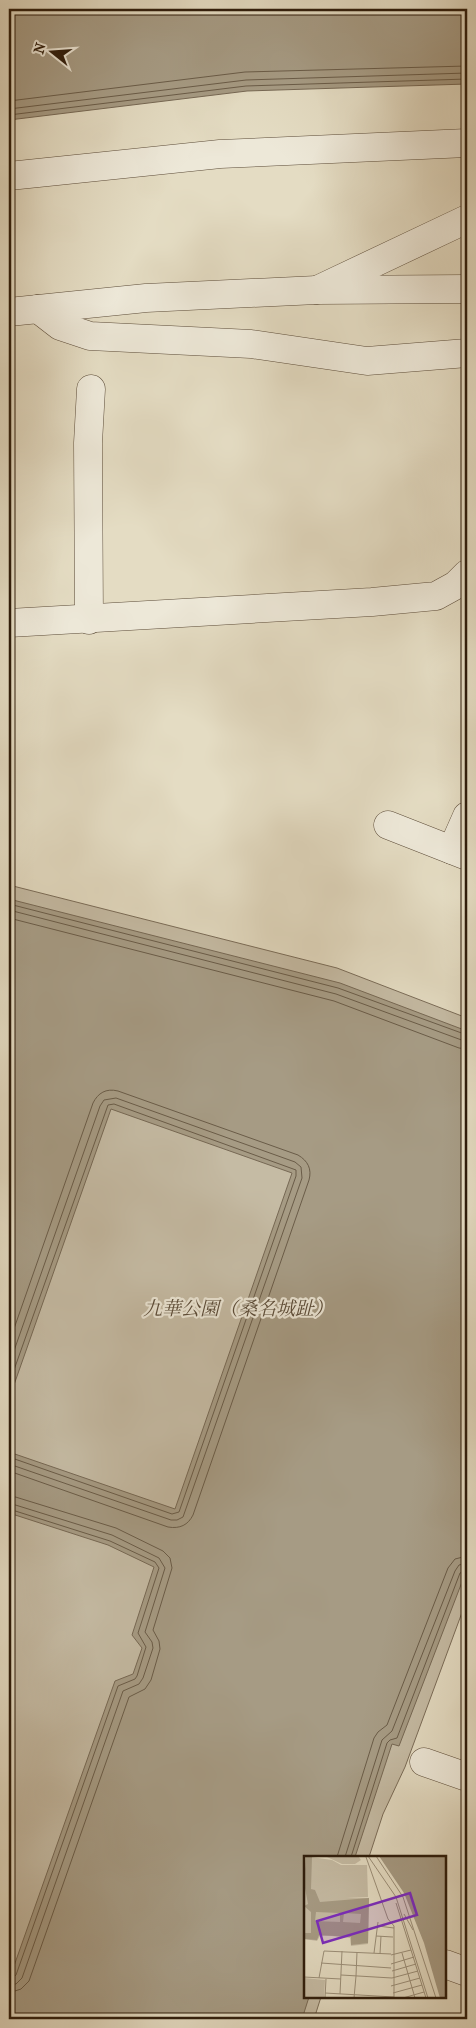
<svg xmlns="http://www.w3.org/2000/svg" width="476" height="2028" font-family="'IM FELL French Canon','Noto Serif JP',serif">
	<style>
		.green { fill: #c5bba4; stroke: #7a6c58 }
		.water { fill: #a69b84; stroke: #766854 }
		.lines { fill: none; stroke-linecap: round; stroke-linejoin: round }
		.shore { stroke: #6a5c48; stroke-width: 1 }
		.minor-casing { stroke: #5c4c39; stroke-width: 29 }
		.tertiary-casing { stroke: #5c4c39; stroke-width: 29 }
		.minor { stroke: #ede8d8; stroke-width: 28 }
		.tertiary { stroke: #ede8d8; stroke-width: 28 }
		.labels { text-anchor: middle; stroke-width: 4.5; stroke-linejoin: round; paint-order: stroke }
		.park-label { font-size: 19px; font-style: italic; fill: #5b4c39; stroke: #ede8d8 }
		.inset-road { fill: none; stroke: #9b8f79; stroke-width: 1 }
		.view { fill: #7b2cbf; fill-opacity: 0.15; stroke: #7b2cbf; stroke-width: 2.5 }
		.inset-edge { fill: none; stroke: #2e1c0b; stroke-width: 2.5 }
	</style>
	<rect width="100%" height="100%" fill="#e4dcc3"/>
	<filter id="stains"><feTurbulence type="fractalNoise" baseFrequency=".004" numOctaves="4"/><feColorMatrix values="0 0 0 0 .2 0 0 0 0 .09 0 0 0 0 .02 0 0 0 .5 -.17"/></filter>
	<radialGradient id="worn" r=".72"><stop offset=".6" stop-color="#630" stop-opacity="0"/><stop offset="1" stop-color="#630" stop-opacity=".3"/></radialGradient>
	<!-- green -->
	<path class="green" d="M9,885L337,968L467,1018V1599L405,1767L383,1814L369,1857H305V1997H321L314,2019H9Z"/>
	<!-- water -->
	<g class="water">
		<path d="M9,9H467V84L247,91L9,120Z"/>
		<path d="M9,899L340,983L467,1031V1569L399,1746L392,1744L355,1857H305V1997H309L302,2019H9V1980L115,1681L133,1674L142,1648L132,1635L154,1567L108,1545L9,1513V1452L175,1509L292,1173L111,1109L9,1399Z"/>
	</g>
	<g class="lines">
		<!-- shore -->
		<g class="shore">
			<path d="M9,101L245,72L467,66"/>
			<path d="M9,109L246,80L467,73"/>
			<path d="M9,115L246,86L467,79"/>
			<path d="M9,904L338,988L467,1035"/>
			<path d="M9,910L336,994L467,1042"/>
			<path d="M9,918L334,1001L459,1048L467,1049"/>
			<path d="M9,1343L93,1103C98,1093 106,1088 118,1091L298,1155C308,1161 312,1169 309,1180L193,1515C188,1525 180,1529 168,1527L9,1471"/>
			<path d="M9,1365L100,1106L104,1100L116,1098L295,1162L301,1167L302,1178L183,1517L177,1520H171L9,1464"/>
			<path d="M9,1384L108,1105L114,1104L296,1170V1176L179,1512L172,1514L9,1457"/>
			<path d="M9,1495L116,1528L163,1551L170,1558L172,1568L153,1630L159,1641L160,1649L151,1680L145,1689L129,1697L29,1981L21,1989L9,1993"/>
			<path d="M9,1503L112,1535L159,1558L165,1568L145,1632L152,1642L153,1648L143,1678L139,1684L123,1691L22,1978L16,1984L9,1985"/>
			<path d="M9,1509L110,1541L155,1562L159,1568L138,1633L146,1647L137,1676L135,1679L118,1686L16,1975L13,1978L9,1979"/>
			<path d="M337,1857L374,1738L378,1732L387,1725L448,1568L455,1559L467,1556"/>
			<path d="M345,1857L382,1740L392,1731L455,1571L459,1565L467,1563"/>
			<path d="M351,1857L387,1743L390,1740L397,1738L460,1573L467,1570"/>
		</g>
		<!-- minor casing -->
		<g class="minor-casing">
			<g id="minor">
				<path d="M9,176L220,154L467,143"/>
				<path d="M317,290L467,219"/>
				<path d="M38,309L60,326L90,336L251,344L367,361L467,353"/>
				<path d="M89,620L88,443L91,389"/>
				<path d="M9,623L372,602L436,596L456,585L467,574"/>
				<path d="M388,825L467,856"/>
				<path d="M452,850L467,816"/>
				<path d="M424,1762L467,1777"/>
				<path d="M445,1964L467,1972"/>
			</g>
		</g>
		<!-- tertiary casing -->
		<g class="tertiary-casing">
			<path id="tertiary" d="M9,312L146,298L317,290L467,289"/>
		</g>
		<!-- minor -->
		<use href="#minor" class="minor"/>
		<!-- tertiary -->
		<use href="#tertiary" class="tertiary"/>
	</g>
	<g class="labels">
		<!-- park labels -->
		<g class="park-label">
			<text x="238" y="1315">九華公園（桑名城趾）</text>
		</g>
	</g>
	<!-- overview -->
	<g transform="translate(304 1856)">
		<rect width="142" height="142" fill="#e4dcc3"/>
		<path d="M0,0L28,4L37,9H63L64,41L42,42H65L64,88L47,90L46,82L28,80H16L13,85L0,83ZM54,0L57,4L51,8H38L23,1ZM0,122L21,124L20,142H0Z" fill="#c5bba4"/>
		<path d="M2,0L8,1L7,33L11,34L16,46L65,42L64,87L47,89V81L15,79L13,84L0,83V77H7V56L0,50L4,48L0,27ZM12,56L36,57V66L11,65ZM40,57L57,58L56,67L39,66ZM75,0H142V142H136L120,87L100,37Z" fill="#a69b84" fill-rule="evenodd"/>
		<path class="inset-road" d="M64,0L92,41L124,142M72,0L99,41L132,142M62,1L84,63L90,70V142M92,47L107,94M100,58L109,74M74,70L90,72M72,80L89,81M70,97L74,66M98,97L111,142M76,98L77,80M87,99L107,94L122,142M17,107L87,112M87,108L110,101M88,115L112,108M37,119L88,122L114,115M52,120L53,96M0,121L37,123M15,122L20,95L87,98M87,130L116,122M21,137L90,141M89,137L118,129M36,138L38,95M21,142L22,123M50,142L52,120M99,142L120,136"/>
		<path class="view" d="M106,37L113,59L19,87L13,65Z"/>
		<rect width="142" height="142" class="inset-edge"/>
	</g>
	<!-- margin -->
	<rect width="476" height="2028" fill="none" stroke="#e4dcc3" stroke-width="30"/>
	<rect x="10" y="10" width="456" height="2008" fill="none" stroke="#2e1c0b" stroke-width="2.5"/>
	<rect x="15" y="15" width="446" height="1998" fill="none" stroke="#2e1c0b"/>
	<!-- north arrow -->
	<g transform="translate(52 52) rotate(287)" stroke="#ede8d8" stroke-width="4" paint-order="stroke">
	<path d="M0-4L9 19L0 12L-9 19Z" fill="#2e1c0b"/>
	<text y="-8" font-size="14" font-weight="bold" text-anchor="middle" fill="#2e1c0b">N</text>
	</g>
	<rect width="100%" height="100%" filter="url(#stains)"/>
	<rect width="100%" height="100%" fill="url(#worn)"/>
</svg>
